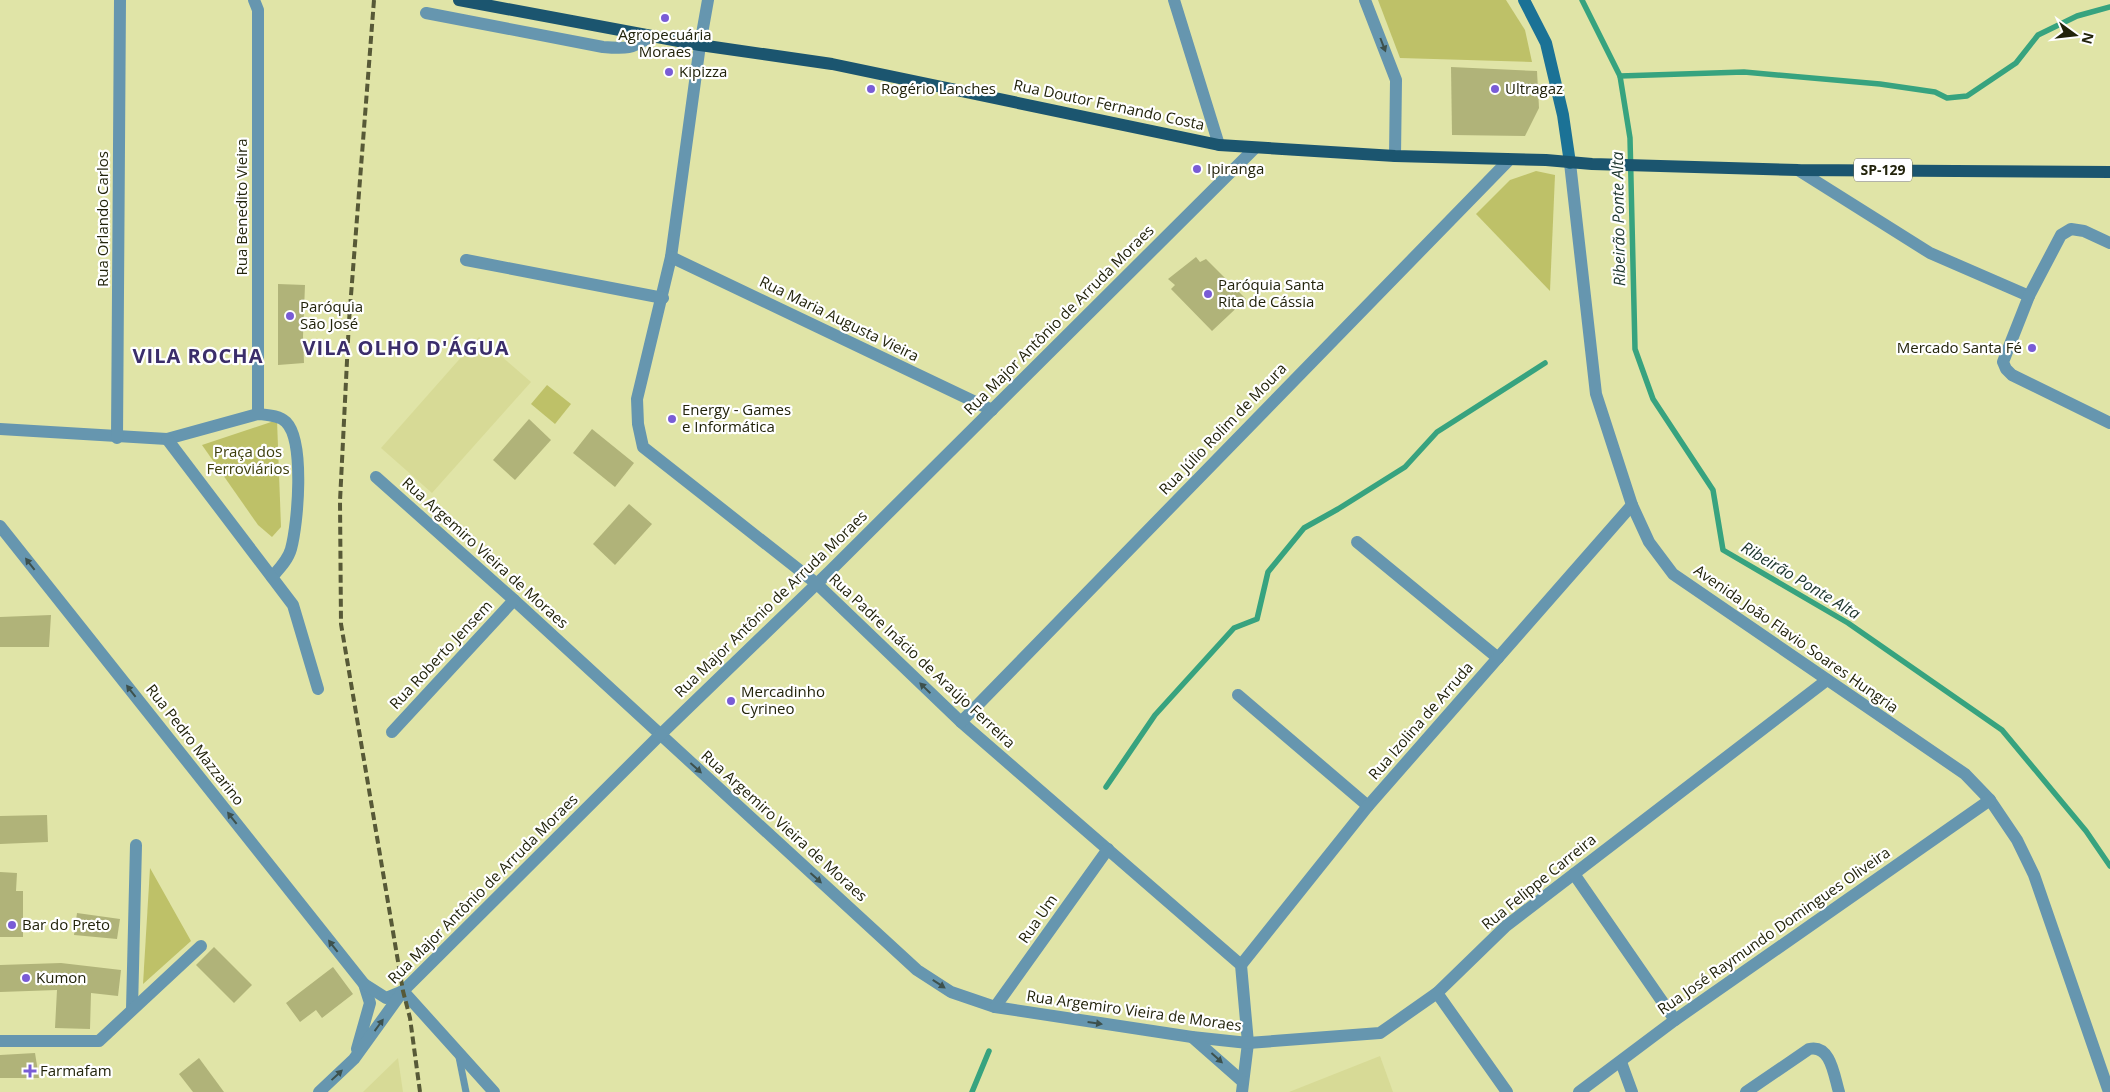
<svg xmlns="http://www.w3.org/2000/svg" width="2110" height="1092" font-family="'Open Sans',sans-serif">
	<style>
		.built { fill: #d7da96 }
		.green { fill: #bec168 }
		.lines { fill: none; stroke-linecap: round; stroke-linejoin: round }
		.stream { stroke: #37a37f; stroke-width: 5.5 }
		.building { fill: #b0b379 }
		.service { stroke: #6696af; stroke-width: 7 }
		.minor { stroke: #6696af; stroke-width: 12 }
		.secondary { stroke: #1b7296; stroke-width: 12 }
		.primary { stroke: #1b556f; stroke-width: 12 }
		.rail { stroke: #575937; stroke-width: 4; stroke-dasharray: 8 4; stroke-linecap: butt }
		.oneway { fill: #3d514d }
		.poi-dot { fill: #795cd6; stroke: #fff; stroke-width: 2 }
		.labels { text-anchor: middle; stroke-width: 4.5; stroke-linejoin: round; paint-order: stroke }
		.shield { fill: #fff; stroke: #646554; stroke-width: 1 }
		.shield-label { font-size: 14px; font-weight: bold; fill: #22230b }
		.poi-label { font-size: 15px; fill: #22230b; stroke: #fff; text-anchor: start }
		.street-label { font-size: 15px; fill: #22230b; stroke: #fff }
		.park-label { font-size: 15px; fill: #3d3e0c; stroke: #fff }
		.water-label { font-size: 16px; font-style: italic; fill: #1d362e; stroke: #fff }
		.district-label { font-size: 20px; font-weight: bold; letter-spacing: 1px; fill: #3b2e6a; stroke: #fff }
	</style>
	<rect width="100%" height="100%" fill="#e0e4a7"/>
	<!-- built -->
	<g class="built">
		<path d="M479,337L531,382L432,493L381,448Z"/>
		<path d="M1380,1056L1393,1092H1289Z"/>
		<path d="M398,1058L403,1092H363Z"/>
	</g>
	<!-- green -->
	<g class="green">
		<path d="M1378,0H1506L1525,30L1532,62L1400,58Z"/>
		<path d="M1536,171L1555,175L1550,291L1476,214L1510,180Z"/>
		<path d="M547,385L571,404L555,424L531,404Z"/>
		<path d="M277,420L281,527L272,537L258,525L202,445Z"/>
		<path d="M150,868L191,941L143,984Z"/>
	</g>
	<g class="lines">
		<!-- stream -->
		<g class="stream">
			<path d="M1582,0L1620,76L1630,138L1635,349L1653,399L1713,490L1723,550L1848,623L2002,730L2086,831L2110,866"/>
			<path d="M1620,76L1744,72L1880,84L1935,92L1947,98L1967,96L2016,63L2038,35L2077,16L2110,7"/>
			<path d="M1106,787L1155,715L1234,628L1257,619L1268,572L1304,528L1338,509L1405,467L1437,432L1545,363"/>
			<path d="M972,1092L989,1051"/>
		</g>
	</g>
	<!-- building -->
	<g class="building">
		<path d="M1451,67L1537,71L1539,108L1525,136L1452,135Z"/>
		<path d="M1196,257L1200,262L1206,259L1246,299L1212,331L1171,289L1175,285L1168,279Z"/>
		<path d="M278,284L305,285L303,336L304,363L278,365Z"/>
		<path d="M529,419L551,440L515,480L493,460Z"/>
		<path d="M592,429L634,463L615,487L573,453Z"/>
		<path d="M629,504L652,524L615,565L593,544Z"/>
		<path d="M51,615L49,647H0V617Z"/>
		<path d="M47,815L48,842L0,844V816Z"/>
		<path d="M0,872L17,873L16,891H23V937H0Z"/>
		<path d="M77,913L120,919L117,939L74,935Z"/>
		<path d="M214,947L252,985L234,1003L196,965Z"/>
		<path d="M61,963L121,970L118,996L91,993L90,1029L55,1028L57,990L0,992V965Z"/>
		<path d="M333,967L353,994L322,1018L316,1010L300,1022L286,1003Z"/>
		<path d="M35,1053L39,1078H0V1055Z"/>
		<path d="M199,1058L224,1092H193L179,1074Z"/>
	</g>
	<g class="lines">
		<!-- service -->
		<path class="service" d="M459,1057L466,1092"/>
		<!-- minor -->
		<g class="minor">
			<path d="M254,0L258,10V414"/>
			<path d="M708,0L700,45L671,257L637,399L638,424L643,447L817,584L961,722L1241,965L1248,1043L1242,1092"/>
			<path d="M1174,0L1219,145"/>
			<path d="M1365,0L1396,80L1395,156"/>
			<path d="M426,13L603,47C626,49 632,49 651,36"/>
			<path d="M1570,163L1596,394L1632,505L1649,542L1673,574L1965,774L1990,800L2017,840L2034,875L2109,1092"/>
			<path d="M1798,170L1930,253L2029,296"/>
			<path d="M2110,243L2084,231L2071,229L2061,235L2029,296L2003,362L2006,369L2012,375L2110,423"/>
			<path d="M671,257L992,410"/>
			<path d="M466,260L663,298"/>
			<path d="M0,429L167,439L258,414C267,415 279,415 286,422C305,441 298,523 291,549C288,560 279,569 272,577"/>
			<path d="M117,438L120,0"/>
			<path d="M167,439L293,605L318,689"/>
			<path d="M376,477L514,600L917,970L951,992L995,1007L1192,1037L1248,1043L1380,1033L1437,993L1506,926L1827,680"/>
			<path d="M0,526L364,984L370,1003L357,1049"/>
			<path d="M1357,542L1498,658"/>
			<path d="M1238,695L1368,806"/>
			<path d="M961,722L1509,160"/>
			<path d="M392,732L514,600"/>
			<path d="M1574,874L1675,1020"/>
			<path d="M1241,965L1368,806L1632,505"/>
			<path d="M364,984L386,998L403,991"/>
			<path d="M403,991L494,1092"/>
			<path d="M1437,993L1507,1092"/>
			<path d="M995,1007L1108,849"/>
			<path d="M132,1009L136,845"/>
			<path d="M1192,1037L1242,1081"/>
			<path d="M0,1041H99L201,946"/>
			<path d="M1621,1062L1632,1092"/>
			<path d="M319,1092L354,1059L403,991L660,735L830,571L1255,148"/>
			<path d="M1579,1092L1675,1020L1990,800"/>
			<path d="M1746,1092L1809,1049C1831,1044 1834,1076 1839,1092"/>
		</g>
		<!-- secondary -->
		<path class="secondary" d="M1524,0L1546,43L1563,115L1570,163"/>
		<!-- primary -->
		<path class="primary" d="M459,0L700,45L832,64L1219,145L1395,156L1546,160L1592,164L1798,170L2110,172"/>
		<!-- rail -->
		<path class="rail" d="M374,0L349,321L340,501L341,624L403,991L410,1018L420,1092"/>
	</g>
	<!-- one-way arrows -->
	<defs><path id="oneway-solid" d="M-6-.8H1V-3.2L6.5 0L1 3.2V.8H-6Z" transform="scale(1.25)"/></defs>
	<g class="oneway">
		<use href="#oneway-solid" transform="translate(1383 45) rotate(69)"/>
		<use href="#oneway-solid" transform="translate(30 564) rotate(-128)"/>
		<use href="#oneway-solid" transform="translate(925 688) rotate(-136)"/>
		<use href="#oneway-solid" transform="translate(131 691) rotate(-128)"/>
		<use href="#oneway-solid" transform="translate(696 768) rotate(42)"/>
		<use href="#oneway-solid" transform="translate(232 818) rotate(-128)"/>
		<use href="#oneway-solid" transform="translate(816 878) rotate(42)"/>
		<use href="#oneway-solid" transform="translate(333 946) rotate(-128)"/>
		<use href="#oneway-solid" transform="translate(939 984) rotate(33)"/>
		<use href="#oneway-solid" transform="translate(1095 1023) rotate(8)"/>
		<use href="#oneway-solid" transform="translate(379 1025) rotate(-54)"/>
		<use href="#oneway-solid" transform="translate(1217 1058) rotate(42)"/>
		<use href="#oneway-solid" transform="translate(337 1075) rotate(-43)"/>
	</g>
	<!-- markers -->
	<g class="poi-dot">
		<circle cx="665" cy="18" r="5"/>
		<circle cx="669" cy="72" r="5"/>
		<circle cx="871" cy="89" r="5"/>
		<circle cx="1495" cy="89" r="5"/>
		<circle cx="1197" cy="169" r="5"/>
		<circle cx="1208" cy="294" r="5"/>
		<circle cx="290" cy="316" r="5"/>
		<circle cx="2032" cy="348" r="5"/>
		<circle cx="672" cy="419" r="5"/>
		<circle cx="731" cy="701" r="5"/>
		<circle cx="12" cy="925" r="5"/>
		<circle cx="26" cy="978" r="5"/>
		<path d="M27.5 1063.5h5v5h5v5h-5v5h-5v-5h-5v-5h5z"/>
	</g>
	<g class="labels">
		<!-- shield labels -->
		<rect class="shield" x="1854" y="158.5" width="58" height="23" rx="4"/>
		<g class="shield-label">
			<text x="1883" y="175">SP-129</text>
		</g>
		<!-- poi labels -->
		<g class="poi-label">
			<text x="665" y="40" text-anchor="middle">Agropecuária<tspan x="665" dy="17">Moraes</tspan></text>
			<text x="679" y="77">Kipizza</text>
			<text x="881" y="94">Rogério Lanches</text>
			<text x="1505" y="94">Ultragaz</text>
			<text x="1207" y="174">Ipiranga</text>
			<text x="1218" y="290">Paróquia Santa<tspan x="1218" dy="17">Rita de Cássia</tspan></text>
			<text x="300" y="312">Paróquia<tspan x="300" dy="17">São José</tspan></text>
			<text x="2022" y="353" text-anchor="end">Mercado Santa Fé</text>
			<text x="682" y="415">Energy - Games<tspan x="682" dy="17">e Informática</tspan></text>
			<text x="741" y="697">Mercadinho<tspan x="741" dy="17">Cyrineo</tspan></text>
			<text x="22" y="930">Bar do Preto</text>
			<text x="36" y="983">Kumon</text>
			<text x="40" y="1076">Farmafam</text>
		</g>
		<!-- street labels -->
		<g class="street-label">
			<text transform="translate(1109 105) rotate(12)" y="5">Rua Doutor Fernando Costa</text>
			<text transform="translate(242 207) rotate(-90)" y="5">Rua Benedito Vieira</text>
			<text transform="translate(103 219) rotate(-90)" y="5">Rua Orlando Carlos</text>
			<text transform="translate(839 319) rotate(26)" y="5">Rua Maria Augusta Vieira</text>
			<text transform="translate(1059 320) rotate(-45)" y="5">Rua Major Antônio de Arruda Moraes</text>
			<text transform="translate(1223 429) rotate(-46)" y="5">Rua Júlio Rolim de Moura</text>
			<text transform="translate(485 553) rotate(42)" y="5">Rua Argemiro Vieira de Moraes</text>
			<text transform="translate(771 604) rotate(-44)" y="5">Rua Major Antônio de Arruda Moraes</text>
			<text transform="translate(1796 639) rotate(35)" y="5">Avenida João Flavio Soares Hungria</text>
			<text transform="translate(441 655) rotate(-47)" y="5">Rua Roberto Jensem</text>
			<text transform="translate(922 661) rotate(43)" y="5">Rua Padre Inácio de Araújo Ferreira</text>
			<text transform="translate(1421 721) rotate(-49)" y="5">Rua Izolina de Arruda</text>
			<text transform="translate(195 745) rotate(52)" y="5">Rua Pedro Mazzarino</text>
			<text transform="translate(784 826) rotate(42)" y="5">Rua Argemiro Vieira de Moraes</text>
			<text transform="translate(1539 882) rotate(-39)" y="5">Rua Felippe Carreira</text>
			<text transform="translate(483 889) rotate(-45)" y="5">Rua Major Antônio de Arruda Moraes</text>
			<text transform="translate(1038 919) rotate(-55)" y="5">Rua Um</text>
			<text transform="translate(1774 931) rotate(-35)" y="5">Rua José Raymundo Domingues Oliveira</text>
			<text transform="translate(1134 1011) rotate(8)" y="5">Rua Argemiro Vieira de Moraes</text>
		</g>
		<!-- park labels -->
		<g class="park-label">
			<text x="248" y="457">Praça dos<tspan x="248" dy="17">Ferroviários</tspan></text>
		</g>
		<!-- water labels -->
		<g class="water-label">
			<text transform="translate(1618 219) rotate(-91)" y="6">Ribeirão Ponte Alta</text>
			<text transform="translate(1801 580) rotate(31)" y="6">Ribeirão Ponte Alta</text>
		</g>
		<!-- district labels -->
		<g class="district-label">
			<text x="406" y="355">VILA OLHO D'ÁGUA</text>
			<text x="198" y="363">VILA ROCHA</text>
		</g>
	</g>
	<!-- north arrow -->
	<g transform="translate(2075 35) rotate(105)" stroke="#ffffff" stroke-width="4" paint-order="stroke">
	<path d="M0-4L9 19L0 12L-9 19Z" fill="#22230b"/>
	<text y="-8" font-size="14" font-weight="bold" text-anchor="middle" fill="#22230b">N</text>
	</g>
</svg>
